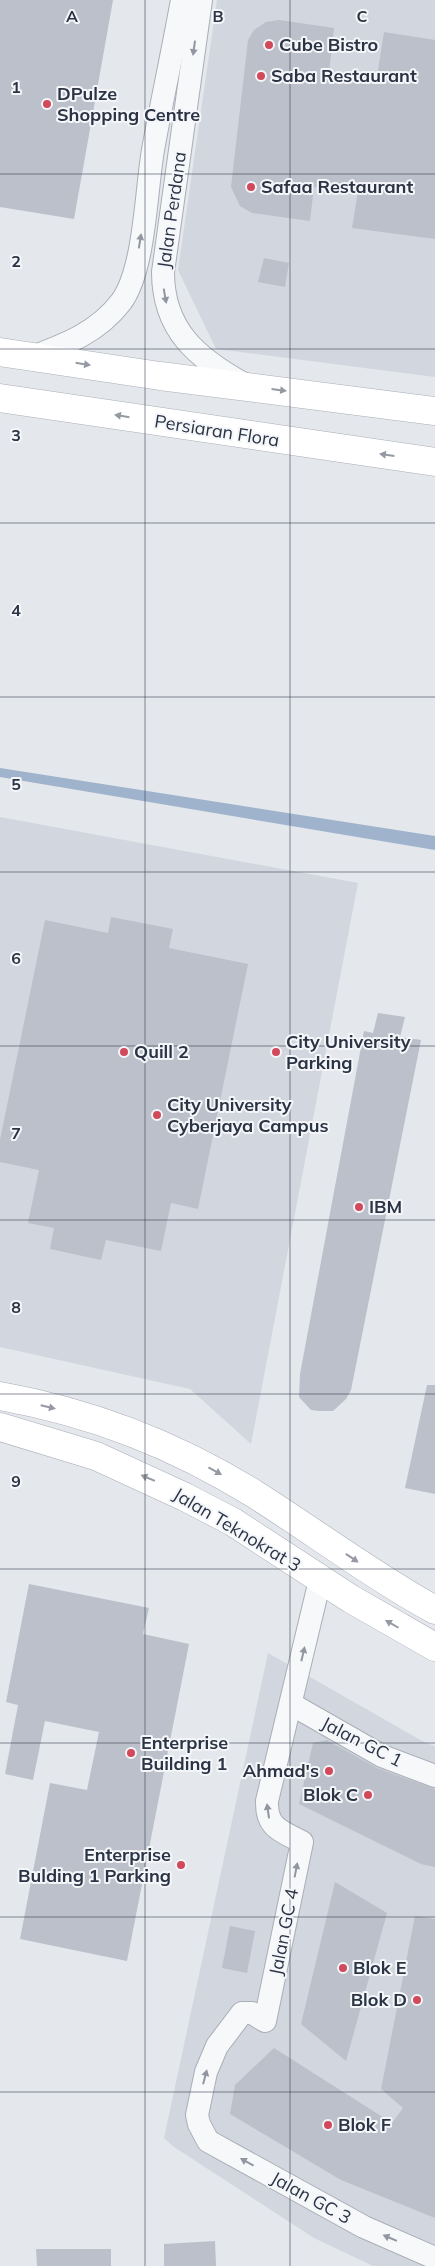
<svg xmlns="http://www.w3.org/2000/svg" width="435" height="2266" font-family="Mulish,sans-serif">
	<style>
		.built { fill: #d2d6de }
		.water { fill: #9fb4cc }
		.building { fill: #bbc0ca }
		.lines { fill: none; stroke-linecap: round; stroke-linejoin: round }
		.minor-casing { stroke: #a9aeb7; stroke-width: 24 }
		.secondary-casing { stroke: #a9aeb7; stroke-width: 29 }
		.minor { stroke: #f7f8fa; stroke-width: 22 }
		.secondary { stroke: #fff; stroke-width: 28 }
		.oneway { fill: #9196a0 }
		.oneway2 { fill: #959aa2 }
		.grid { fill: none; stroke: #2b3445; stroke-width: 1; stroke-opacity: 0.55 }
		.poi-dot { fill: #d1495b; stroke: #f4f6f9; stroke-width: 2 }
		.labels { text-anchor: middle; stroke-width: 4; stroke-linejoin: round; paint-order: stroke }
		.poi-label { font-size: 18px; font-weight: bold; fill: #2b3445; stroke: #f4f6f9; text-anchor: start }
		.street-label { font-size: 18px; fill: #2b3445; stroke: #f4f6f9 }
		.grid-label { font-size: 16px; text-anchor: middle; font-weight: bold; fill: #2b3445; stroke: #f4f6f9; stroke-width: 4; stroke-linejoin: round; paint-order: stroke }
	</style>
	<rect width="100%" height="100%" fill="#e4e7ec"/>
	<!-- built -->
	<g class="built">
		<path d="M217,0H435V377L216,349L178,270Z"/>
		<path d="M0,817L358,883L251,1444L190,1389L0,1347Z"/>
		<path d="M268,1653L424,1742L435,1746V2266H373L314,2238L174,2147L164,2138Z"/>
	</g>
	<!-- water -->
	<path class="water" d="M0,768L435,836V850L0,777Z"/>
	<!-- building -->
	<g class="building">
		<path d="M0,0H113L74,219L0,207Z"/>
		<path d="M279,20L334,28L329,73L377,77L384,32L435,40V239L352,228L358,191L314,187L310,221L252,213L240,206L231,187L248,40L254,30L266,22Z"/>
		<path d="M264,258L289,263L285,287L258,282Z"/>
		<path d="M111,917L173,929L169,948L248,964L198,1209L171,1203L161,1251L106,1240L101,1260L50,1249L54,1228L28,1223L39,1170L0,1162V1140L45,920L108,933Z"/>
		<path d="M378,1013L405,1017L400,1037L421,1040L351,1390L346,1399L333,1411H319L311,1410L299,1397L300,1374L364,1031L373,1033Z"/>
		<path d="M427,1385H435V1494L405,1488Z"/>
		<path d="M29,1584L149,1608L143,1634L189,1644L127,1961L20,1939L50,1783L87,1790L99,1732L45,1721L33,1780L5,1774L18,1705L6,1702Z"/>
		<path d="M327,1740L377,1768L435,1789V1867L421,1864L299,1804L313,1743Z"/>
		<path d="M335,1882L387,1913L346,2061L301,2024Z"/>
		<path d="M415,1916L435,1919V2218L341,2180L230,2114L235,2085L274,2048L392,2123L403,2108L381,2089Z"/>
		<path d="M230,1926L255,1931L247,1973L222,1968Z"/>
		<path d="M215,2241L216,2266H164V2244Z"/>
		<path d="M36,2249H111V2266H37Z"/>
	</g>
	<g class="lines">
		<!-- minor casing -->
		<g class="minor-casing">
			<g id="minor">
				<path d="M201,0L163,272C163,330 197,358 244,384"/>
				<path d="M32,357C67,344 98,332 121,302C145,270 146,190 153,150C162,100 173,50 182,0"/>
				<path d="M320,1580L267,1801C266,1828 281,1831 302,1842L265,2021L252,2013H242L217,2046L206,2072L197,2115L199,2124L208,2141L364,2227L435,2258"/>
				<path d="M291,1704L382,1756L435,1776"/>
			</g>
		</g>
		<!-- secondary casing -->
		<g class="secondary-casing">
			<g id="secondary">
				<path d="M0,352L160,376L435,411"/>
				<path d="M0,398L435,462"/>
				<path d="M0,1396C94,1413 176,1445 256,1495C316,1533 373,1576 435,1610"/>
				<path d="M0,1427L96,1456L185,1497L233,1522L351,1599L435,1647"/>
			</g>
		</g>
		<!-- minor -->
		<use href="#minor" class="minor"/>
		<!-- secondary -->
		<use href="#secondary" class="secondary"/>
	</g>
	<!-- one-way arrows -->
	<defs><path id="oneway-solid" d="M-6-.8H1V-3.2L6.5 0L1 3.2V.8H-6Z" transform="scale(1.25)"/></defs>
	<g class="oneway">
		<use href="#oneway-solid" transform="translate(194 48) rotate(98)"/>
		<use href="#oneway-solid" transform="translate(140 241) rotate(-81)"/>
		<use href="#oneway-solid" transform="translate(165 296) rotate(80)"/>
		<use href="#oneway-solid" transform="translate(303 1654) rotate(-77)"/>
		<use href="#oneway-solid" transform="translate(268 1811) rotate(-98)"/>
		<use href="#oneway-solid" transform="translate(296 1870) rotate(-79)"/>
		<use href="#oneway-solid" transform="translate(205 2077) rotate(-75)"/>
		<use href="#oneway-solid" transform="translate(247 2162) rotate(-151)"/>
		<use href="#oneway-solid" transform="translate(390 2238) rotate(-157)"/>
	</g>
	<g class="oneway2">
		<use href="#oneway-solid" transform="translate(83 364) rotate(9)"/>
		<use href="#oneway-solid" transform="translate(279 390) rotate(7)"/>
		<use href="#oneway-solid" transform="translate(122 416) rotate(-171)"/>
		<use href="#oneway-solid" transform="translate(387 455) rotate(-172)"/>
		<use href="#oneway-solid" transform="translate(48 1407) rotate(13)"/>
		<use href="#oneway-solid" transform="translate(215 1471) rotate(29)"/>
		<use href="#oneway-solid" transform="translate(148 1478) rotate(-157)"/>
		<use href="#oneway-solid" transform="translate(352 1558) rotate(34)"/>
		<use href="#oneway-solid" transform="translate(392 1624) rotate(-150)"/>
	</g>
	<!-- grid -->
	<path class="grid" d="M145,0V2266M290,0V2266M0,174H435M0,349H435M0,523H435M0,697H435M0,872H435M0,1046H435M0,1220H435M0,1394H435M0,1569H435M0,1743H435M0,1917H435M0,2092H435"/>
	<!-- markers -->
	<g class="poi-dot">
		<circle cx="269" cy="45" r="5"/>
		<circle cx="261" cy="76" r="5"/>
		<circle cx="47" cy="104" r="5"/>
		<circle cx="251" cy="187" r="5"/>
		<circle cx="124" cy="1052" r="5"/>
		<circle cx="276" cy="1052" r="5"/>
		<circle cx="157" cy="1115" r="5"/>
		<circle cx="359" cy="1207" r="5"/>
		<circle cx="131" cy="1753" r="5"/>
		<circle cx="329" cy="1771" r="5"/>
		<circle cx="368" cy="1795" r="5"/>
		<circle cx="181" cy="1865" r="5"/>
		<circle cx="343" cy="1968" r="5"/>
		<circle cx="417" cy="2000" r="5"/>
		<circle cx="328" cy="2125" r="5"/>
	</g>
	<g class="labels">
		<!-- poi labels -->
		<g class="poi-label">
			<text x="279" y="51">Cube Bistro</text>
			<text x="271" y="82">Saba Restaurant</text>
			<text x="57" y="100">DPulze<tspan x="57" dy="21">Shopping Centre</tspan></text>
			<text x="261" y="193">Safaa Restaurant</text>
			<text x="286" y="1048">City University<tspan x="286" dy="21">Parking</tspan></text>
			<text x="134" y="1058">Quill 2</text>
			<text x="167" y="1111">City University<tspan x="167" dy="21">Cyberjaya Campus</tspan></text>
			<text x="369" y="1213">IBM</text>
			<text x="141" y="1749">Enterprise<tspan x="141" dy="21">Building 1</tspan></text>
			<text x="319" y="1777" text-anchor="end">Ahmad's</text>
			<text x="358" y="1801" text-anchor="end">Blok C</text>
			<text x="171" y="1861" text-anchor="end">Enterprise<tspan x="171" dy="21">Bulding 1 Parking</tspan></text>
			<text x="353" y="1974">Blok E</text>
			<text x="407" y="2006" text-anchor="end">Blok D</text>
			<text x="338" y="2131">Blok F</text>
		</g>
		<!-- street labels -->
		<g class="street-label">
			<text transform="translate(172 210) rotate(-82)" y="6">Jalan Perdana</text>
			<text transform="translate(217 431) rotate(9)" y="6">Persiaran Flora</text>
			<text transform="translate(237 1530) rotate(31)" y="6">Jalan Teknokrat 3</text>
			<text transform="translate(362 1742) rotate(27)" y="6">Jalan GC 1</text>
			<text transform="translate(284 1932) rotate(-79)" y="6">Jalan GC 4</text>
			<text transform="translate(311 2198) rotate(29)" y="6">Jalan GC 3</text>
		</g>
	</g>
	<g class="grid-label">
		<text x="72" y="22">A</text>
		<text x="218" y="22">B</text>
		<text x="362" y="22">C</text>
		<text x="16" y="93">1</text>
		<text x="16" y="267">2</text>
		<text x="16" y="441">3</text>
		<text x="16" y="616">4</text>
		<text x="16" y="790">5</text>
		<text x="16" y="964">6</text>
		<text x="16" y="1139">7</text>
		<text x="16" y="1313">8</text>
		<text x="16" y="1487">9</text>
	</g>
</svg>
